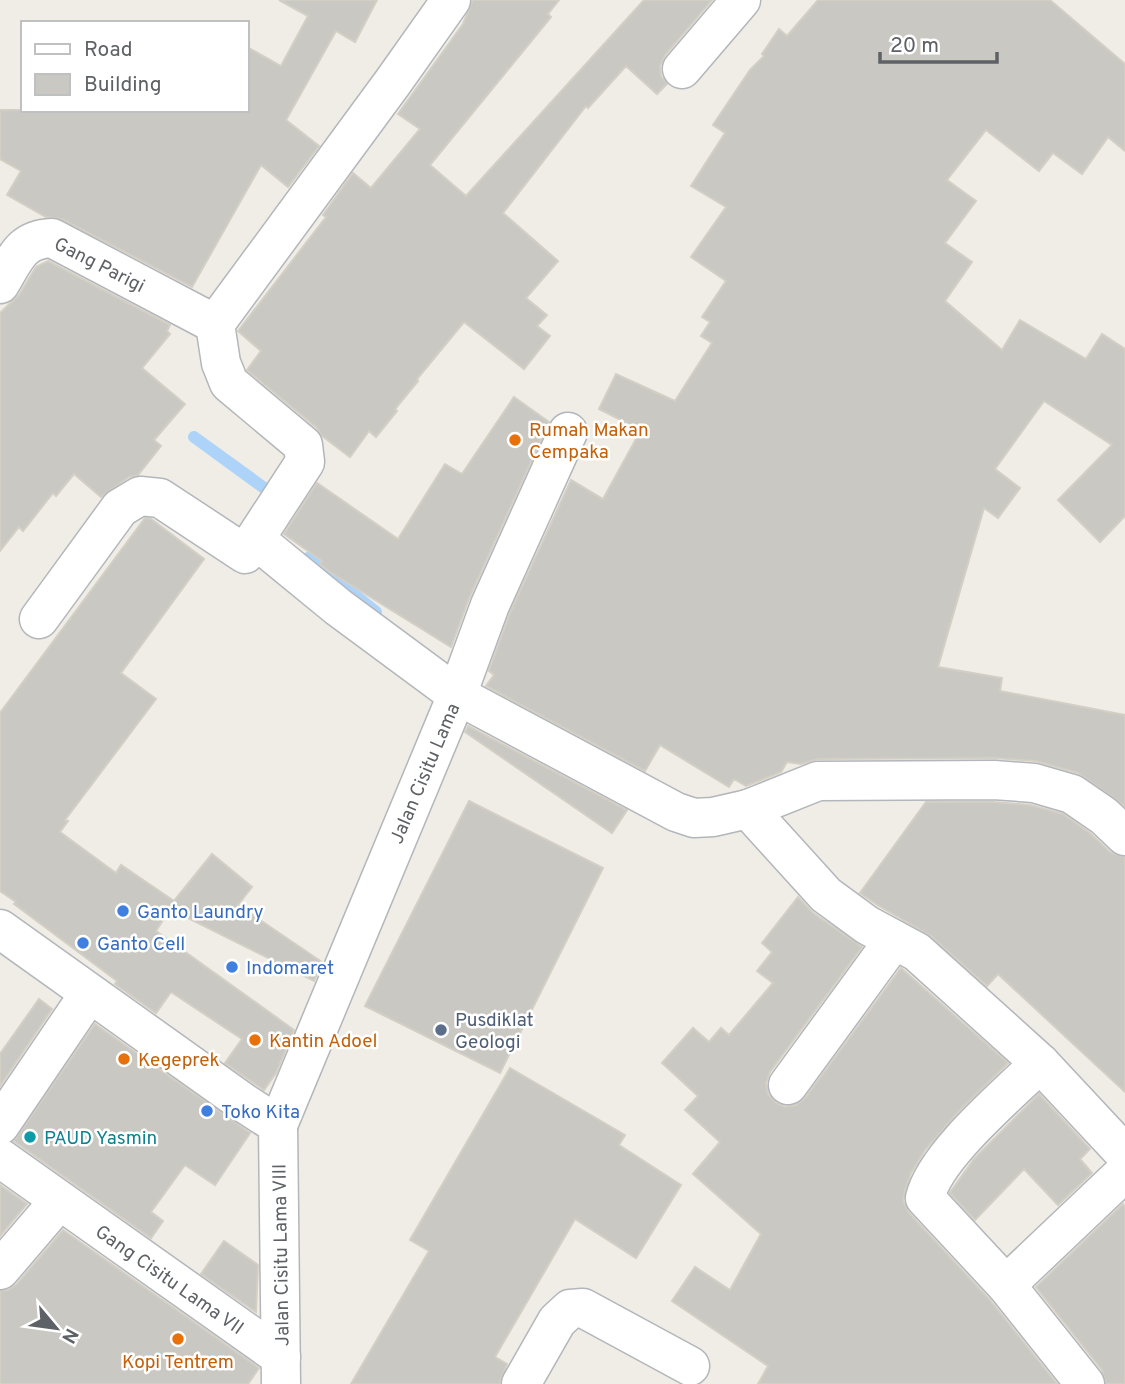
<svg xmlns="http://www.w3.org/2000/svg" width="1125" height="1384" font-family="Overpass,sans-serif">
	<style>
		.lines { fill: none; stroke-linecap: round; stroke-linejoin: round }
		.stream { stroke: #add4f8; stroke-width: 12 }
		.building { fill: #cac8c2; stroke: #d3cfc5; stroke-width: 2 }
		.minor-casing { stroke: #b3b6ba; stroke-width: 41 }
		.tertiary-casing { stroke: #b3b6ba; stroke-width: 41 }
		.minor { stroke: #fff; stroke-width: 38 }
		.tertiary { stroke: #fff; stroke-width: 38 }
		.food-dot { fill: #e8710a; stroke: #fff; stroke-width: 2.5 }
		.shop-dot { fill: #3f7fe0; stroke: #fff; stroke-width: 2.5 }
		.service-dot { fill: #5c6f8a; stroke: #fff; stroke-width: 2.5 }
		.culture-dot { fill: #0f9aa8; stroke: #fff; stroke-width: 2.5 }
		.labels { text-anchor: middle; stroke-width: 5; stroke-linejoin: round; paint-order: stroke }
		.street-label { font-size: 19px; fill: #5e6165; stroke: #fff }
		.food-label { font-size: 19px; fill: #c56008; stroke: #fff; text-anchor: start }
		.shop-label { font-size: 19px; fill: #366cbe; stroke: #fff; text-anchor: start }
		.service-label { font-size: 19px; fill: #4e5e75; stroke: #fff; text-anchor: start }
		.culture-label { font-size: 19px; fill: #0d838f; stroke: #fff; text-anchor: start }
	</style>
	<rect width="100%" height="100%" fill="#efede6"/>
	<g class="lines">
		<!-- stream -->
		<g class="stream">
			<path d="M194,437L267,490L268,496L264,502"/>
			<path d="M308,558L376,612"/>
		</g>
	</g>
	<!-- building -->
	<g class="building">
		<path d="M279,0H377L355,42L336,31L286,120L319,146L288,187L261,165L192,287L62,219L46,217L7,195L21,171L0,159V110H247V47L281,66L308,16Z"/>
		<path d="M473,0H559L548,14L551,17L430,165L466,196L644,0H712L665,55L660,66L661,76L667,84L657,94L626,66L588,108L586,106L503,213L558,261L526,298L547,315L537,326L550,336L524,369L464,322L417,379L418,381L395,409L397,411L376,437L369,431L350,457L321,435L317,428L247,370L261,351L238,331L326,217L323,215L353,173L371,188L420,129L398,114L463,24Z"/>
		<path d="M818,0H1050L1125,64V151L1108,137L1082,174L1053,153L1039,171L986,130L947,180L976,201L945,243L972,262L945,301L1002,350L1020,320L1086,359L1102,334L1125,349V516L1100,542L1058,500L1112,445L1044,401L995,469L1020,488L998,518L984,508L938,667L1002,678L1000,691L1125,715V806L1078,773L1036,761L996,758L818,759L801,764L787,762L781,772L746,786L734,779L729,787L660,745L645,771L486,686L494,675L489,671L510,613L571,480L603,499L641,430L599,409L616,374L675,401L712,343L701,336L710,322L702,317L726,281L691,257L726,207L691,186L725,133L713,125L750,70L764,56L762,54L779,29L787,36Z"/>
		<path d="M48,261L170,325L167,331L170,334L142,368L185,404L154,440L161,446L138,475L129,477L101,497L74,474L56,496L53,493L23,531L19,527L0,551V313L19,295L36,267Z"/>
		<path d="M514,397L549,422L470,596L451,647L330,572L320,564L322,561L284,534L317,483L398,539L445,464L462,474Z"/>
		<path d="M145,518L151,519L204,559L121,673L156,699L65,820L68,821L60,832L116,873L121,865L174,901L212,854L252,887L238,905L322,962L314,981L170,909L156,931L294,1030L276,1073L264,1090L225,1063L242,1039L171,992L156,1013L115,984L117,981L14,904L16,902L0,891V713Z"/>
		<path d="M468,726L627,810L612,833L465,732Z"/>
		<path d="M469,801L603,868L500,1073L365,1006Z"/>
		<path d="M926,802H993L1030,805L1063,814L1090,833L1110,852L1125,857V1092L998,974L987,986L931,936L879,906L860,893Z"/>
		<path d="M798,897L813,913L862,947L770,1072L766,1083L768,1094L776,1103L785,1107L796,1105L805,1098L901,968L1008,1063L958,1112L925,1150L911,1173L905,1190L903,1201L909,1213L989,1299L1057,1384H758L768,1366L672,1301L695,1267L730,1290L761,1234L693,1174L720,1142L685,1110L698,1096L662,1063L693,1028L709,1042L721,1028L729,1035L773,983L757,971L772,952L762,943Z"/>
		<path d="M39,999L52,1009L0,1086V1054Z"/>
		<path d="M95,1024L250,1133L215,1185L185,1165L151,1212L163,1221L151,1238L14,1141Z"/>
		<path d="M510,1068L625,1135L619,1145L681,1185L636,1258L575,1219L495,1357L507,1364L499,1384H351L429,1251L410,1240Z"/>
		<path d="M1039,1094L1090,1149L1080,1159L1092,1173L1058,1205L1024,1169L975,1220L950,1193L951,1191L974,1159Z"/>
		<path d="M0,1185L27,1204L0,1236Z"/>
		<path d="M1123,1204L1125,1207V1384H1106L1102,1370L1036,1287Z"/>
		<path d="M63,1230L259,1368L248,1384H0V1291L8,1290L17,1284Z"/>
		<path d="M224,1241L258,1265L256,1312L201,1274Z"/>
	</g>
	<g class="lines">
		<!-- minor casing -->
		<g class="minor-casing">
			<g id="minor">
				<path d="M682,69L741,0"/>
				<path d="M0,284C15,260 20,239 52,238L215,324"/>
				<path d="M255,539L338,607L457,695L676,812L694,818L713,817L748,809L818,781L994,780L1034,783L1072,794L1104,816L1125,836"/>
				<path d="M39,619L120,508L140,496L160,498L245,554L305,462L303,445L229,383L221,363L215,324L393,82L451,0"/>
				<path d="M748,809L826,895L867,925L917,952L1040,1063L1125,1154"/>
				<path d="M1040,1063C1008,1095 935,1155 925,1198L1006,1285L1085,1384"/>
				<path d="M788,1085L894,940"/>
				<path d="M0,1125L89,994"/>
				<path d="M278,1125L457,695L490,605L568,432"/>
				<path d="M0,1158L281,1357"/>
				<path d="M0,1270L59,1201"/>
				<path d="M1006,1285L1125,1172"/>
				<path d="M521,1384L557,1321L570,1309L583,1308L690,1366"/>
			</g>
		</g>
		<!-- tertiary casing -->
		<g class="tertiary-casing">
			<path id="tertiary" d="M0,929L244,1103L278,1125L281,1384"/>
		</g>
		<!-- minor -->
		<use href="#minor" class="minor"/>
		<!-- tertiary -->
		<use href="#tertiary" class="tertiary"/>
	</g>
	<!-- markers -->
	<g class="food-dot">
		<circle cx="515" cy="440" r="7"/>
		<circle cx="255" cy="1040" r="7"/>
		<circle cx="124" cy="1059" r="7"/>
		<circle cx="178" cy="1339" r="7"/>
	</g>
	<g class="shop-dot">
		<circle cx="123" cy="911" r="7"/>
		<circle cx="83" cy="943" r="7"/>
		<circle cx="232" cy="967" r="7"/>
		<circle cx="207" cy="1111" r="7"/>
	</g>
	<circle class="service-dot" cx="441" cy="1030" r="7"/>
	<circle class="culture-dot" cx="30" cy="1137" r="7"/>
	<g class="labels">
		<!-- street labels -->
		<g class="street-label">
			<text transform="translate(100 264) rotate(27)" y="7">Gang Parigi</text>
			<text transform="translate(424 773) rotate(-67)" y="7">Jalan Cisitu Lama</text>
			<text transform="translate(280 1255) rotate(-91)" y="7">Jalan Cisitu Lama VIII</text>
			<text transform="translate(170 1279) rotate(35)" y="7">Gang Cisitu Lama VII</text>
		</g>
		<!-- food labels -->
		<g class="food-label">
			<text x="529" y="436">Rumah Makan<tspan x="529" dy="22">Cempaka</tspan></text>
			<text x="269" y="1047">Kantin Adoel</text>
			<text x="138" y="1066">Kegeprek</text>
			<text x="178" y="1368" text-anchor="middle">Kopi Tentrem</text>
		</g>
		<!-- shop labels -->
		<g class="shop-label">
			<text x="137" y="918">Ganto Laundry</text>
			<text x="97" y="950">Ganto Cell</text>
			<text x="246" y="974">Indomaret</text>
			<text x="221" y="1118">Toko Kita</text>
		</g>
		<!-- service labels -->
		<g class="service-label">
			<text x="455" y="1026">Pusdiklat<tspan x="455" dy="22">Geologi</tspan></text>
		</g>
		<!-- culture labels -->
		<g class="culture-label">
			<text x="44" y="1144">PAUD Yasmin</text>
		</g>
	</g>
	<!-- legend -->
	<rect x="21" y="21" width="228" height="91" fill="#ffffff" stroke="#bfc0c1" stroke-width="2"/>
	<rect x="35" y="44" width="35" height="10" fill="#ffffff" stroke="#bfc0c1" stroke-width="2"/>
	<text x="84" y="56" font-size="21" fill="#5e6165">Road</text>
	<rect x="35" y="74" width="35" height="21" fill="#cac8c2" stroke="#bfc0c1" stroke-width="2"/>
	<text x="84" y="91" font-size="21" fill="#5e6165">Building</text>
	<!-- north arrow -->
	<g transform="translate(56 1328) rotate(119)" stroke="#ffffff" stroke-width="5" paint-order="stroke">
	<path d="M0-5L12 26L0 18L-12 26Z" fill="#5e6165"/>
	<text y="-10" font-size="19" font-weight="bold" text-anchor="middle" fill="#5e6165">N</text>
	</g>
	<!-- scale -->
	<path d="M880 52v10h117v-10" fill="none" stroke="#5e6165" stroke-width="3.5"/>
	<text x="890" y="52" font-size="21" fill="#5e6165" stroke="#ffffff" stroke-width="5" paint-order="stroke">20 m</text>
</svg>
